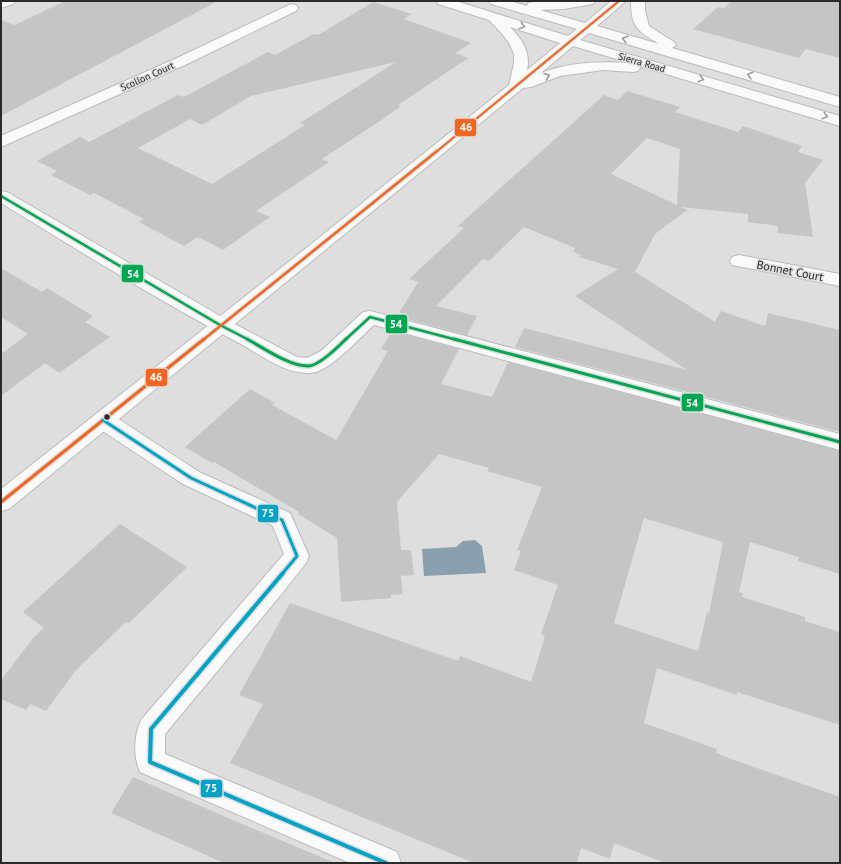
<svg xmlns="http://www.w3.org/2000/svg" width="841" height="864" font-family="'PT Sans',sans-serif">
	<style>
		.water { fill: #8aa0ae }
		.building { fill: #c6c5c6; fill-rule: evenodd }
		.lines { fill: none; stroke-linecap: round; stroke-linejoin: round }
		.street-casing { stroke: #bbbbbc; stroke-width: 2 }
		.secondary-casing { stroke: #bbbbbc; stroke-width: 2 }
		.street { fill: #fafafa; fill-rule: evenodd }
		.secondary { fill: #fafafa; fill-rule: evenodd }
		.bus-1-far1-casing { stroke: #dededf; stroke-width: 5 }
		.bus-1-casing { stroke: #dededf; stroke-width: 6 }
		.bus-2-far2-casing { stroke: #dededf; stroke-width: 4 }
		.bus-2-far1-casing { stroke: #dededf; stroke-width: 5 }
		.bus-2-casing { stroke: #dededf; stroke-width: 6 }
		.bus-3-far1-casing { stroke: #dededf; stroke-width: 6 }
		.bus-3-casing { stroke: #dededf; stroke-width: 7 }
		.bus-1-far1 { stroke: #00a651; stroke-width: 2.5 }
		.bus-1 { stroke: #00a651; stroke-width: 3 }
		.bus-2-far2 { stroke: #f26522; stroke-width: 2 }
		.bus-2-far1 { stroke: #f26522; stroke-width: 2.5 }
		.bus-2 { stroke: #f26522; stroke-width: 3 }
		.bus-3-far1 { stroke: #02a3c6; stroke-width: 3 }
		.bus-3 { stroke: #02a3c6; stroke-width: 4 }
		.oneway { stroke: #9c9c9c }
		.bus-dot { fill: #2a2a2a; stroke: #dededf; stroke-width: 1.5 }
		.labels { text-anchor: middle; stroke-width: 3; stroke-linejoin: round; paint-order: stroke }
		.far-street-label { font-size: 10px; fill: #2a2a2a; stroke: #dededf }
		.street-label { font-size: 12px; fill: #2a2a2a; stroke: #dededf }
		.line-badge { stroke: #dededf; stroke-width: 1.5 }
		.badge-label { font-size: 11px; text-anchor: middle; font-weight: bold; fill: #fff }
	</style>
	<rect width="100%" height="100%" fill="#dededf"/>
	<!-- water -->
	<path class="water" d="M475,540L482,546L486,573L424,576L422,549L456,547L463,541Z"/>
	<!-- building -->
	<g class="building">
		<path d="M65,1H218L1,116V20L15,25Z"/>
		<path d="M731,1H840V58L806,49L799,58L693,29L718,7L724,8Z"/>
		<path d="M373,2L412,14L404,19L471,43L455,53L468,58L398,105L401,106L383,119L322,159L329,162L256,211L270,217L223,250L198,237L184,246L139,222L144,219L94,193L90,195L51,175L57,171L37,161L80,137L89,142L178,95L184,97L268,52L275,55L313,34L318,35ZM396,62L300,123L305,125L212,184L138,148L190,119L202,125L251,96Z"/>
		<path d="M627,91L680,107L675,112L738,132L743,126L802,146L798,152L823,160L805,183L813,237L778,233V226L748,222V214L681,207L687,210L655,234L635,272L715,322L721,311L765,326L768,313L840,330V432L515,347L524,328L687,370L575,296L618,269L579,257L581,255L573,252L575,248L524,227L489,261L483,259L436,306L477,316L467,335L400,317L403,313H399L418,282L409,279L464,228L458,226L604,95L618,100ZM647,138L680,149L677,205L611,174Z"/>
		<path d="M1,268L42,292L47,288L93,316L85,322L110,337L59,373L45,363L1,396V354L28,334L1,317Z"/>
		<path d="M392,331L459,349L441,384L492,397L508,362L840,451V574L798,561L799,557L750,542L739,592L743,593L742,597L805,617V621L840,632V725L737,692V695L657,668L644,723L717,749L716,753L734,760L840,797V863H665L614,843L610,859L581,848L577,863H474L230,763L263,704L239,695L290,603L458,661L460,656L531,682L545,636L541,634L558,585L514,570L521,551L517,550L542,487L487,471L489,468L439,454L397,502L401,550H411L414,575L401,576L403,594L391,595V598L341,602L337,538L298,514L299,512L214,462L212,463L185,447L250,389L275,403L272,405L336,440L388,351L381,349ZM644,518L723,542L709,613L707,612L698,651L614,623Z"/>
		<path d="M120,524L187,567L129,623L126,622L76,670L46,711L30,704L26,710L1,699V680L34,637L44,628L23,612Z"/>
		<path d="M133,777L254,829L335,863H224L111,813Z"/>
	</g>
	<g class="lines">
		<!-- street casing -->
		<g class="street-casing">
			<g id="street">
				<path d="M1,1H15L13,4L1,8Z"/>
				<path d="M291,4L296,5L298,8L296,11L187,64L1,147V136L177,58Z"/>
				<path d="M1,191L7,192L227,320L297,357L307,358L321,351L363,312L370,311L840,434V450L374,325C360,337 329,373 310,373C285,374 261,355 241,344C159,301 80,251 1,203Z"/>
				<path d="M739,255L840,274V286L732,265L730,261L732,257Z"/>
				<path d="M103,412L111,414L199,472L290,513L309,556L306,563L280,596L165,734V754L397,852L401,863H350L140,772C133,756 134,735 141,720L284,554L273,526L183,484L95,426L92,420L95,414Z"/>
			</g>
		</g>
		<!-- secondary casing -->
		<g class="secondary-casing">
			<path id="secondary" d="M436,1H456L568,36L577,29L491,4L489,1H510L527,6L528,3L533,2L595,1L593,4L564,9L540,10L585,23L611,1H626L597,26L659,44C638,31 631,28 631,1H645V11L649,26L674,42L676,45L672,48L840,97V107L589,33L580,40L840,116V126L639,66L640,68L638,71L633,72L603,70L560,76L531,87L523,88L9,509L1,511V489L305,249L509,85L514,63V54L509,43L503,35L489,20L438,4ZM510,27L560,43L527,70C531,52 522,39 510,27ZM573,46L630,63C600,61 569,62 541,73Z"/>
		</g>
		<!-- street -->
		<use href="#street" class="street"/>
		<!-- secondary -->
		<use href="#secondary" class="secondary"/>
		<!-- bus-1-far1 casing -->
		<g class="bus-1-far1-casing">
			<g id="bus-1-far1">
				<path d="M1,196L220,325L249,340"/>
				<path d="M345,340L370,317L457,340"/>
			</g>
		</g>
		<!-- bus-1 casing -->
		<g class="bus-1-casing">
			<g id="bus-1">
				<path d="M247,339C264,348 290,367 309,366C320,365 338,347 346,339"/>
				<path d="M454,339L840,442"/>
			</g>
		</g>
		<!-- bus-2-far2 casing -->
		<g class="bus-2-far2-casing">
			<path id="bus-2-far2" d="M436,152L619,1"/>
		</g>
		<!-- bus-2-far1 casing -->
		<g class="bus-2-far1-casing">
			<path id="bus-2-far1" d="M203,340L437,151"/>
		</g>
		<!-- bus-2 casing -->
		<g class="bus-2-casing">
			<path id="bus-2" d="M1,502L204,339"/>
		</g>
		<!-- bus-3-far1 casing -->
		<g class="bus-3-far1-casing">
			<path id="bus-3-far1" d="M103,420L191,478L282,520L297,556L282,574"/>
		</g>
		<!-- bus-3 casing -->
		<g class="bus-3-casing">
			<path id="bus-3" d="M283,573L151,729L150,762L386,863"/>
		</g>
		<!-- bus-1-far1 -->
		<use href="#bus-1-far1" class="bus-1-far1"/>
		<!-- bus-1 -->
		<use href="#bus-1" class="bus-1"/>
		<!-- bus-2-far2 -->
		<use href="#bus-2-far2" class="bus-2-far2"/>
		<!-- bus-2-far1 -->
		<use href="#bus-2-far1" class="bus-2-far1"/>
		<!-- bus-2 -->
		<use href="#bus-2" class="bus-2"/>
		<!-- bus-3-far1 -->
		<use href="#bus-3-far1" class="bus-3-far1"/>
		<!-- bus-3 -->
		<use href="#bus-3" class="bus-3"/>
	</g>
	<!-- one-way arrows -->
	<defs><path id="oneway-chevron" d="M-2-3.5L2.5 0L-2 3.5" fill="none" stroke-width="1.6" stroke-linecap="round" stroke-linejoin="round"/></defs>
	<g class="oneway">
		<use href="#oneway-chevron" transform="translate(522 26) rotate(17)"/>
		<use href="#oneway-chevron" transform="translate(625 39) rotate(-164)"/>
		<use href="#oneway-chevron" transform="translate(750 75) rotate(-164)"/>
		<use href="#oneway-chevron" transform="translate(547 76) rotate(-21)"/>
		<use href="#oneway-chevron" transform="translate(701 79) rotate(17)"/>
		<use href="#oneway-chevron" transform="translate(825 116) rotate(17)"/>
	</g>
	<!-- markers -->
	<circle class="bus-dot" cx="107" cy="417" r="3.5"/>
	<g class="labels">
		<!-- far-street labels -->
		<g class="far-street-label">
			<text transform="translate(642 62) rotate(16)" y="4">Sierra Road</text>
			<text transform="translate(147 76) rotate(-24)" y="4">Scollon Court</text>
		</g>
		<!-- street labels -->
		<g class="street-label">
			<text transform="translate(790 271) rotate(11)" y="4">Bonnet Court</text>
		</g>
	</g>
	<g class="line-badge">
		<rect x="454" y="118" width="23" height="19" rx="4" fill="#f26522"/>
		<rect x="121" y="264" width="23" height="19" rx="4" fill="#00a651"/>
		<rect x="385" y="314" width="23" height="20" rx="4" fill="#00a651"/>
		<rect x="145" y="368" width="23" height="19" rx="4" fill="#f26522"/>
		<rect x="681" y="393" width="23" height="19" rx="4" fill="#00a651"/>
		<rect x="257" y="504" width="22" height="19" rx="4" fill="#02a3c6"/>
		<rect x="200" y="779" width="23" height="19" rx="4" fill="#02a3c6"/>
	</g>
	<g class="badge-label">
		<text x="466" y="131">46</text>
		<text x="133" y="278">54</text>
		<text x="396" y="328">54</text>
		<text x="156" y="381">46</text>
		<text x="692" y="407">54</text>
		<text x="268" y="517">75</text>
		<text x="211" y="792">75</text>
	</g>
	<!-- border -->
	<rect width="841" height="864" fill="none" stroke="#2a2a2a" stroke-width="4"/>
</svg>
